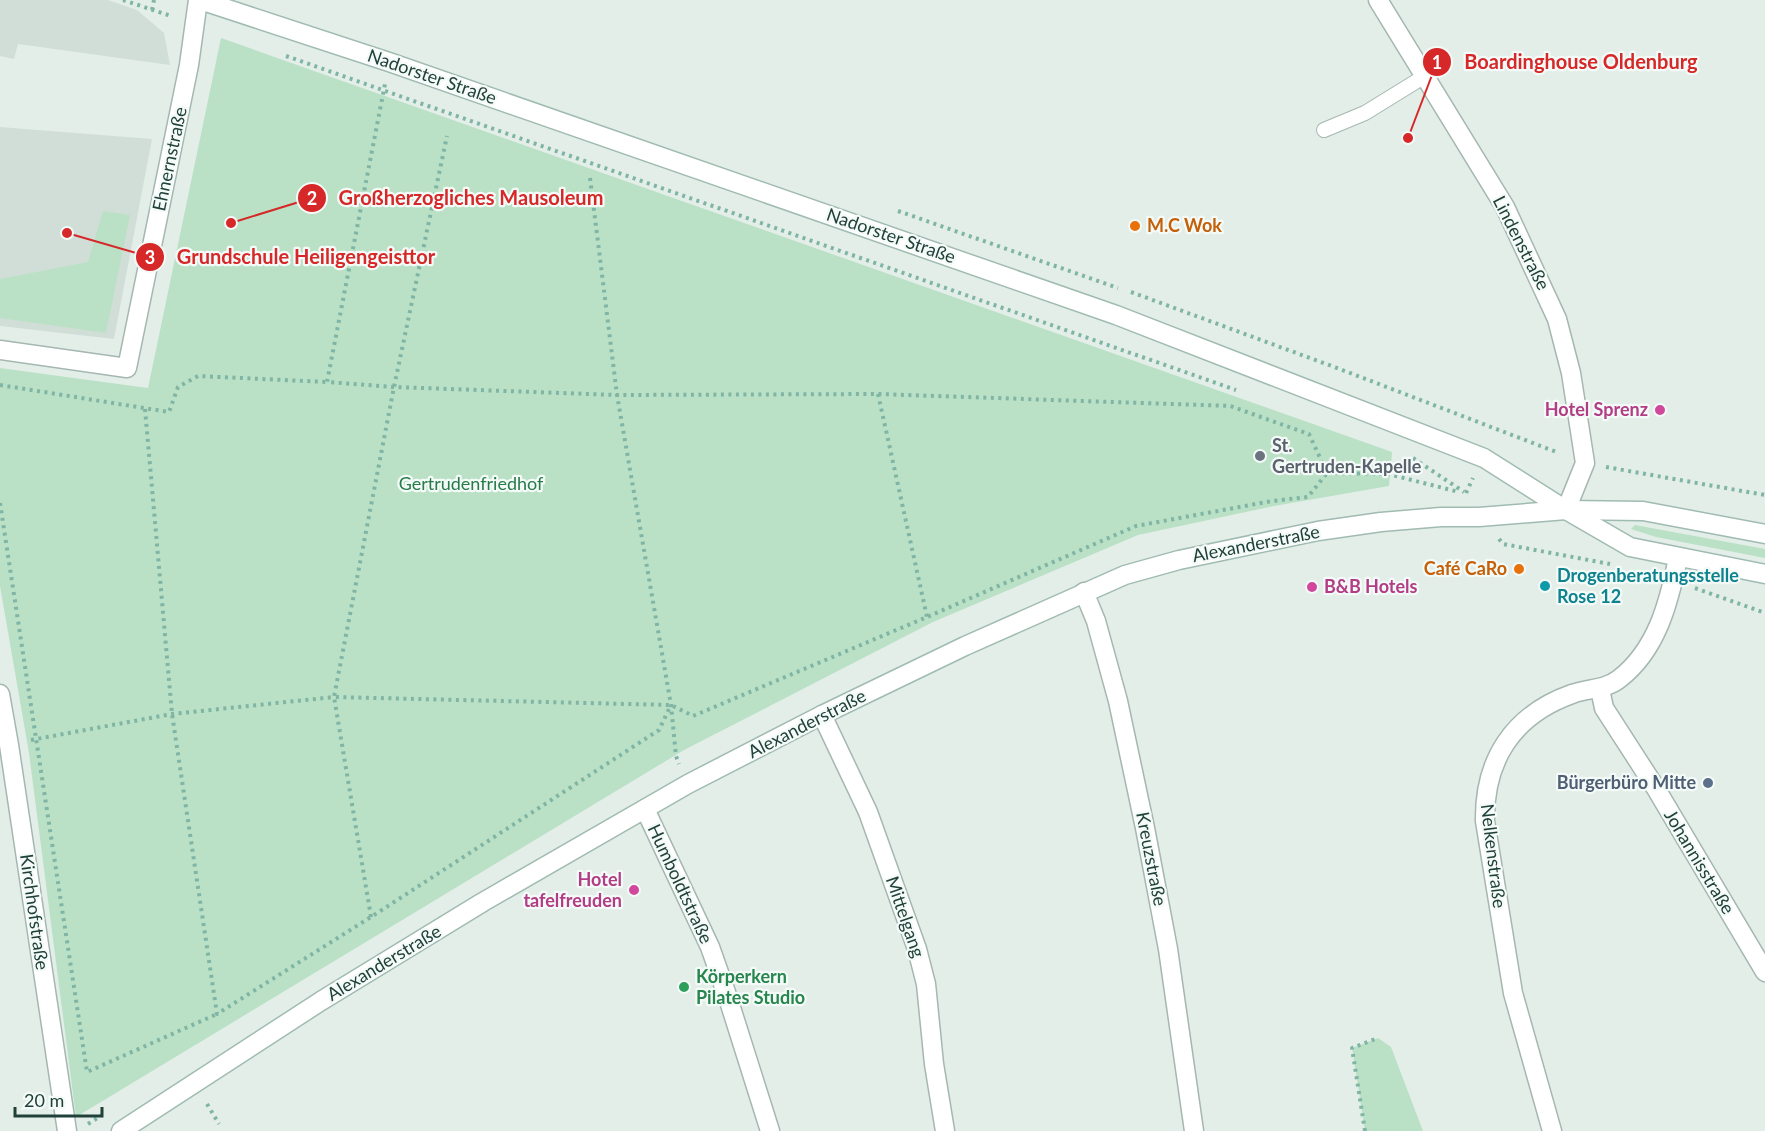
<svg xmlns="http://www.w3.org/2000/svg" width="1765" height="1131" font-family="Lato,sans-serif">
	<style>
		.built { fill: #d1ded8 }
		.green { fill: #bae1c5 }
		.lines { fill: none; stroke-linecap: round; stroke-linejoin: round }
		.lane-casing { stroke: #a5b7b1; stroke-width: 16 }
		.street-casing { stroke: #a5b7b1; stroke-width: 21 }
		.secondary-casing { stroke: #a0bbb2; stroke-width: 21 }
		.path { stroke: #80b5a5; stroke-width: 4; stroke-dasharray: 3 4.5; stroke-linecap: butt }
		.lane { stroke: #fff; stroke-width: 14 }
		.street { stroke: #fff; stroke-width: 18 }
		.secondary { stroke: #fff; stroke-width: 18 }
		.food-dot { fill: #e8710a; stroke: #f4faf7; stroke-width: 2 }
		.hotel-dot { fill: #d1479c; stroke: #f4faf7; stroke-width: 2 }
		.worship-dot { fill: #6b7280; stroke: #f4faf7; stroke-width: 2 }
		.culture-dot { fill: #0f9aa8; stroke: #f4faf7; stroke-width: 2 }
		.service-dot { fill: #5c6f8a; stroke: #f4faf7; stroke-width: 2 }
		.leisure-dot { fill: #2e9e5b; stroke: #f4faf7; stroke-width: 2 }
		.labels { text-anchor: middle; stroke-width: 4.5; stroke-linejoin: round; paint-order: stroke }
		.street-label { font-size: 18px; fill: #204139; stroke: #f4faf7 }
		.food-label { font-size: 18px; font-weight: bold; fill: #c56008; stroke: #f4faf7; text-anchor: start }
		.hotel-label { font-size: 18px; font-weight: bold; fill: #b23c85; stroke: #f4faf7; text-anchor: end }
		.worship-label { font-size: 18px; font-weight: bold; fill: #5b616d; stroke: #f4faf7; text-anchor: start }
		.park-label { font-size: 18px; fill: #267c49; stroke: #f4faf7 }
		.culture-label { font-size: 18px; font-weight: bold; fill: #0d838f; stroke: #f4faf7; text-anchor: start }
		.service-label { font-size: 18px; font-weight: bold; fill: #4e5e75; stroke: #f4faf7; text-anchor: end }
		.leisure-label { font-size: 18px; font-weight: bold; fill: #27864d; stroke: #f4faf7; text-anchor: start }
		.leader { fill: none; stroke: #d62828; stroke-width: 2 }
		.callout-dot { fill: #d62828; stroke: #f4faf7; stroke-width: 2 }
		.mark-label { font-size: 18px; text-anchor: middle; font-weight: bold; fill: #fff }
		.callout-label { font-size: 20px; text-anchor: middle; font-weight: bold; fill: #d62828; stroke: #f4faf7; stroke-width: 4.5; stroke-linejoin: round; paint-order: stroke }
	</style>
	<rect width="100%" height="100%" fill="#e3eee9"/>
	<!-- built -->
	<g class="built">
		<path d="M0,0H108L137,10L164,33L170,65L18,44L14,59L0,56Z"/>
		<path d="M0,127L152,139L114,339L0,326Z"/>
	</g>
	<!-- green -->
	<g class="green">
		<path d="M221,38L1392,452L1389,486L1274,506L1138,535L933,622L684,750L76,1117L29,753L0,586V368L148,388Z"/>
		<path d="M103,211L130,215L106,333L0,318V279L88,262Z"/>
		<path d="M1635,525L1765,549V558L1656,537L1631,529Z"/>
		<path d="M1378,1038L1391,1047L1423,1131H1365L1352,1048Z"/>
	</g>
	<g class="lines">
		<!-- lane casing -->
		<g class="lane-casing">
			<path id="lane" d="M1324,130L1365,113L1425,76"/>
		</g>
		<!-- street casing -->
		<g class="street-casing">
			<g id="street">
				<path d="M1378,0L1505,207L1557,319L1571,373L1585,463L1566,510"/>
				<path d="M0,350L127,368L189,65L198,0"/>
				<path d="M1084,592L1096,621L1118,701L1145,828L1168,949L1194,1131"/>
				<path d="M1600,689L1604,708L1655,787L1765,972"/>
				<path d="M0,694L9,745L67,1131"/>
				<path d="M822,715L868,812L917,949L926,984L934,1064L945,1131"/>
				<path d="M645,809L710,947L728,998L770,1131"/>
				<path d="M1552,1131L1513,993L1485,821C1484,760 1513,715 1572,694C1588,688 1605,690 1619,679C1657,650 1669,602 1678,558"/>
			</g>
		</g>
		<!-- secondary casing -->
		<g class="secondary-casing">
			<g id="secondary">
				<path d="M200,0L389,62L1116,315L1484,458L1566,510L1630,547L1765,574"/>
				<path d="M121,1131L321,1001L483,902L688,784L822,715L965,646L1125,575L1179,560L1318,531L1381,522L1441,517H1479L1566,510L1643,511L1765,534"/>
			</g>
		</g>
		<!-- path -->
		<g class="path">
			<path d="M123,0L171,16"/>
			<path d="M152,10L154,0"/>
			<path d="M286,56L1236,390"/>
			<path d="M590,178L617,395L671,705L676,756L679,764"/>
			<path d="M898,211L1118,288"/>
			<path d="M1131,292L1337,368L1559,453"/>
			<path d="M0,385L169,412L178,387L198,376L327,382"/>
			<path d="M878,394L927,617"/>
			<path d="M145,409L172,714L217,1014L371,917L659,730L671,705"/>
			<path d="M1413,458L1464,492"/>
			<path d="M1606,467L1765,495"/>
			<path d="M1327,473L1388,474L1459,492"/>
			<path d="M1466,493L1473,478"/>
			<path d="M0,503L87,1072L217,1014"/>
			<path d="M1499,539L1503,544L1610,564"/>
			<path d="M1695,588L1765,613"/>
			<path d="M31,740L172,714L334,697L394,387L447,136"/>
			<path d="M371,917L334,697L671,705L693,716L927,617L1136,526L1272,501L1308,497L1327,473L1309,434L1230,406L878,394L617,395L394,387L327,382L385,84"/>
			<path d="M207,1104L219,1124"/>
			<path d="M88,1124L102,1115"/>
			<path d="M1365,1131L1352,1048L1378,1038"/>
		</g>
		<!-- lane -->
		<use href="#lane" class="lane"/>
		<!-- street -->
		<use href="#street" class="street"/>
		<!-- secondary -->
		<use href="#secondary" class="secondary"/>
	</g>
	<!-- markers -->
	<g class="food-dot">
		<circle cx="1135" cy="226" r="6"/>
		<circle cx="1519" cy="569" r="6"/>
	</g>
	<g class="hotel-dot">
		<circle cx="1660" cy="410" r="6"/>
		<circle cx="1312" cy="587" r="6"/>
		<circle cx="634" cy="890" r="6"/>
	</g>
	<circle class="worship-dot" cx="1260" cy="456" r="6"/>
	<circle class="culture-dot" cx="1545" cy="586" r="6"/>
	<circle class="service-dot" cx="1708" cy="783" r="6"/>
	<circle class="leisure-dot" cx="684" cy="987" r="6"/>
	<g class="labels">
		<!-- street labels -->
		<g class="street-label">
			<text transform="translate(432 77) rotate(19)" y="6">Nadorster Straße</text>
			<text transform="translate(170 159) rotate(-78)" y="6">Ehnernstraße</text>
			<text transform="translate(891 236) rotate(19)" y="6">Nadorster Straße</text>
			<text transform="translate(1521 243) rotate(63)" y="6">Lindenstraße</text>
			<text transform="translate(1256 544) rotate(-11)" y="6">Alexanderstraße</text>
			<text transform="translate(807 724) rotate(-27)" y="6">Alexanderstraße</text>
			<text transform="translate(1493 856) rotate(83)" y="6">Nelkenstraße</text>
			<text transform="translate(1151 859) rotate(79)" y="6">Kreuzstraße</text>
			<text transform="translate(1699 862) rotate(59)" y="6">Johannisstraße</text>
			<text transform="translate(680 884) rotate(65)" y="6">Humboldtstraße</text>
			<text transform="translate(34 912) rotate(82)" y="6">Kirchhofstraße</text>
			<text transform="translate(905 917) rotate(71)" y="6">Mittelgang</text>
			<text transform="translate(384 963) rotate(-31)" y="6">Alexanderstraße</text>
		</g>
		<!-- food labels -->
		<g class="food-label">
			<text x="1147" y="232">M.C Wok</text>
			<text x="1507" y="575" text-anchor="end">Café CaRo</text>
		</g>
		<!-- hotel labels -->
		<g class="hotel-label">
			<text x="1648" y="416">Hotel Sprenz</text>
			<text x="1324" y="593" text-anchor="start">B&amp;B Hotels</text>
			<text x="622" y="886">Hotel<tspan x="622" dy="21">tafelfreuden</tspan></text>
		</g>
		<!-- worship labels -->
		<g class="worship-label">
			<text x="1272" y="452">St.<tspan x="1272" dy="21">Gertruden-Kapelle</tspan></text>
		</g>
		<!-- park labels -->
		<g class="park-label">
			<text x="471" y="490">Gertrudenfriedhof</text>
		</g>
		<!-- culture labels -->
		<g class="culture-label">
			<text x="1557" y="582">Drogenberatungsstelle<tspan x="1557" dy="21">Rose 12</tspan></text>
		</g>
		<!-- service labels -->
		<g class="service-label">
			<text x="1696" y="789">Bürgerbüro Mitte</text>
		</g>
		<!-- leisure labels -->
		<g class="leisure-label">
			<text x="696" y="983">Körperkern<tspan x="696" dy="21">Pilates Studio</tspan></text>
		</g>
	</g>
	<!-- callouts -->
	<path class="leader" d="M1408 138L1437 62M231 223L312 198M67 233L150 257"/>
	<g class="callout-dot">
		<circle cx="1408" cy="138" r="6"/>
		<circle cx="231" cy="223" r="6"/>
		<circle cx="67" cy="233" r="6"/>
		<circle cx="1437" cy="62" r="15"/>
		<circle cx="312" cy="198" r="15"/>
		<circle cx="150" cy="257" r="15"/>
	</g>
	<g class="mark-label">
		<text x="1437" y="69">1</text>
		<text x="312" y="205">2</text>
		<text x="150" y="264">3</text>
	</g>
	<g class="callout-label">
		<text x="1581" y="69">Boardinghouse Oldenburg</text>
		<text x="471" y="205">Großherzogliches Mausoleum</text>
		<text x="306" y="264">Grundschule Heiligengeisttor</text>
	</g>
	<!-- scale -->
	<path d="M15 1107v9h87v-9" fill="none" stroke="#204139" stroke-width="3"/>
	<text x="24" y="1107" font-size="18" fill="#204139" stroke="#f4faf7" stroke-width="4.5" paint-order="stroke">20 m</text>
</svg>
